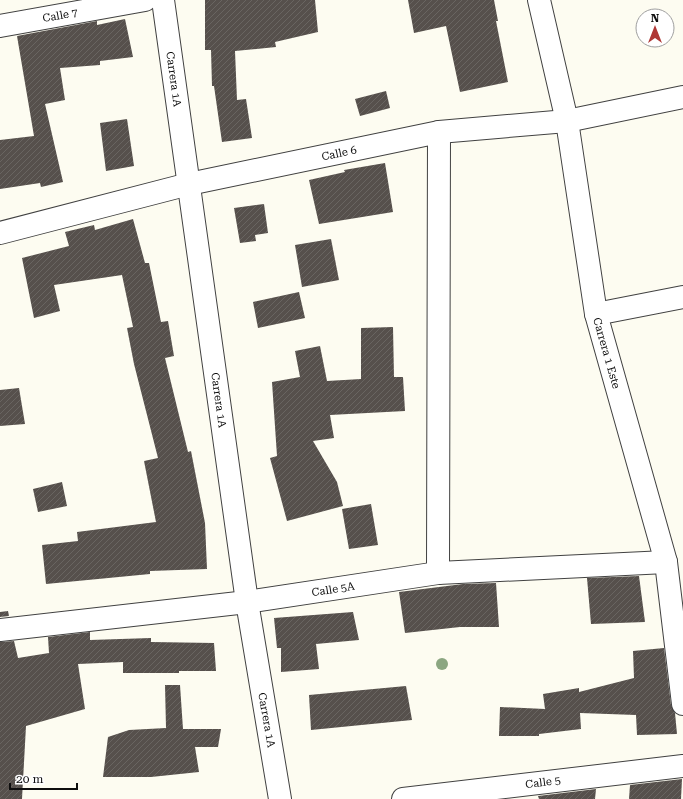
<svg xmlns="http://www.w3.org/2000/svg" width="683" height="799" font-family="'Roboto Serif',serif">
	<style>
		.building { fill: url(#building-hatch) }
		.lines { fill: none; stroke-linecap: round; stroke-linejoin: round }
		.street-casing { stroke: #414141; stroke-width: 24 }
		.street { stroke: #fff; stroke-width: 22 }
		.tree { fill: #8ba681 }
		.labels { text-anchor: middle; stroke-width: 4; stroke-linejoin: round; paint-order: stroke }
		.street-label { font-size: 11px; fill: #0e0e0e; stroke: #fff }
	</style>
	<defs>
		<pattern id="building-hatch" width="6" height="6" patternUnits="userSpaceOnUse"><rect width="6" height="6" fill="#56504c"/><path d="M-1 1l2-2M0 6l6-6M5 7l2-2" fill="none" stroke="#696561"/></pattern>
	</defs>
	<rect width="100%" height="100%" fill="#fdfcf1"/>
	<!-- building -->
	<g class="building">
		<path d="M205,0H315L318,32L275,42L276,47L235,51L237,100L246,99L252,138L222,142L214,86H212L211,50H205Z"/>
		<path d="M408,0H494L498,21H496L508,82L460,92L446,26L414,33Z"/>
		<path d="M125,19L133,57L100,61V65L60,68L65,100L45,104L63,182L41,187L40,183L0,189V140L34,136L17,36L97,21V25Z"/>
		<path d="M386,91L390,108L360,116L355,99Z"/>
		<path d="M127,119L134,166L106,171L100,123Z"/>
		<path d="M385,163L393,212L319,224L309,180L345,172L344,170Z"/>
		<path d="M264,204L268,233L255,235L256,241L240,243L234,208Z"/>
		<path d="M133,219L145,263H149L161,322L168,321L174,356L165,358L188,452L191,451L205,523L207,569L150,571V574L46,584L42,545L78,541L77,532L156,522L144,461L158,458L134,364L127,328L133,327L122,275L54,285L60,311L34,318L22,258L69,246L65,232L94,225L95,230Z"/>
		<path d="M331,239L339,280L302,287L295,245Z"/>
		<path d="M299,292L305,318L258,328L253,302Z"/>
		<path d="M393,327L394,377H403L405,411L330,415L334,438L313,441L337,482L343,506L287,521L270,458L277,456L272,382L300,377L295,351L320,346L327,381L361,379V328Z"/>
		<path d="M19,388L25,424L0,426V390Z"/>
		<path d="M62,482L67,506L38,512L33,489Z"/>
		<path d="M371,504L378,545L349,549L342,509Z"/>
		<path d="M639,576L645,622L591,624L587,578Z"/>
		<path d="M496,583L499,627H460L405,633L399,592L463,584Z"/>
		<path d="M8,611L9,616L0,617V612Z"/>
		<path d="M353,612L359,640L316,644L319,669L281,672V648H277L274,618Z"/>
		<path d="M90,632V640L151,638V642L214,643L216,671H179V673H123V662L78,664L85,709L26,726L22,799H0V642L14,641L18,658L49,653L48,637Z"/>
		<path d="M664,648L671,705L675,713L677,734L637,735L636,715L580,713L581,729L539,734V736H499L500,707L545,709L543,694L579,688V692L634,678L633,651Z"/>
		<path d="M165,685H180L183,729H221L218,747H195L199,772L151,777H103L108,737L129,730L166,728Z"/>
		<path d="M406,686L412,720L311,730L309,695Z"/>
		<path d="M682,779L681,799H629L630,785Z"/>
		<path d="M596,789L595,799H539L538,796Z"/>
	</g>
	<g class="lines">
		<!-- street casing -->
		<g class="street-casing">
			<g id="street">
				<path d="M163,0L247,602L280,799"/>
				<path d="M539,0L567,121L596,314L666,562L683,704"/>
				<path d="M0,26L145,0"/>
				<path d="M0,233L189,184L439,132L567,121L683,97"/>
				<path d="M596,314L683,297"/>
				<path d="M438,573L439,132"/>
				<path d="M0,630L247,602L438,573L666,562"/>
				<path d="M403,799L683,766"/>
			</g>
		</g>
		<!-- street -->
		<use href="#street" class="street"/>
	</g>
	<!-- trees -->
	<circle class="tree" cx="442" cy="664" r="6"/>
	<g class="labels">
		<!-- street labels -->
		<g class="street-label">
			<text transform="translate(60 15) rotate(-10)" y="4">Calle 7</text>
			<text transform="translate(174 79) rotate(82)" y="4">Carrera 1A</text>
			<text transform="translate(339 153) rotate(-12)" y="4">Calle 6</text>
			<text transform="translate(607 353) rotate(74)" y="4">Carrera 1 Este</text>
			<text transform="translate(219 400) rotate(82)" y="4">Carrera 1A</text>
			<text transform="translate(333 589) rotate(-9)" y="4">Calle 5A</text>
			<text transform="translate(267 720) rotate(80)" y="4">Carrera 1A</text>
			<text transform="translate(543 782) rotate(-7)" y="4">Calle 5</text>
		</g>
	</g>
	<!-- north arrow -->
	<g transform="translate(655 28)"><circle r="19" fill="#ffffff" stroke="#9f9f9f"/>
	<path d="M0-3L7 15L0 10L-7 15Z" fill="#af3735"/>
	<text y="-6" font-size="11" font-weight="bold" text-anchor="middle" fill="#0e0e0e">N</text>
	</g>
	<!-- scale -->
	<path d="M10 783v6h67v-6" fill="none" stroke="#0e0e0e" stroke-width="2"/>
	<text x="16" y="783" font-size="12" fill="#0e0e0e" stroke="#ffffff" stroke-width="3" paint-order="stroke">20 m</text>
</svg>
